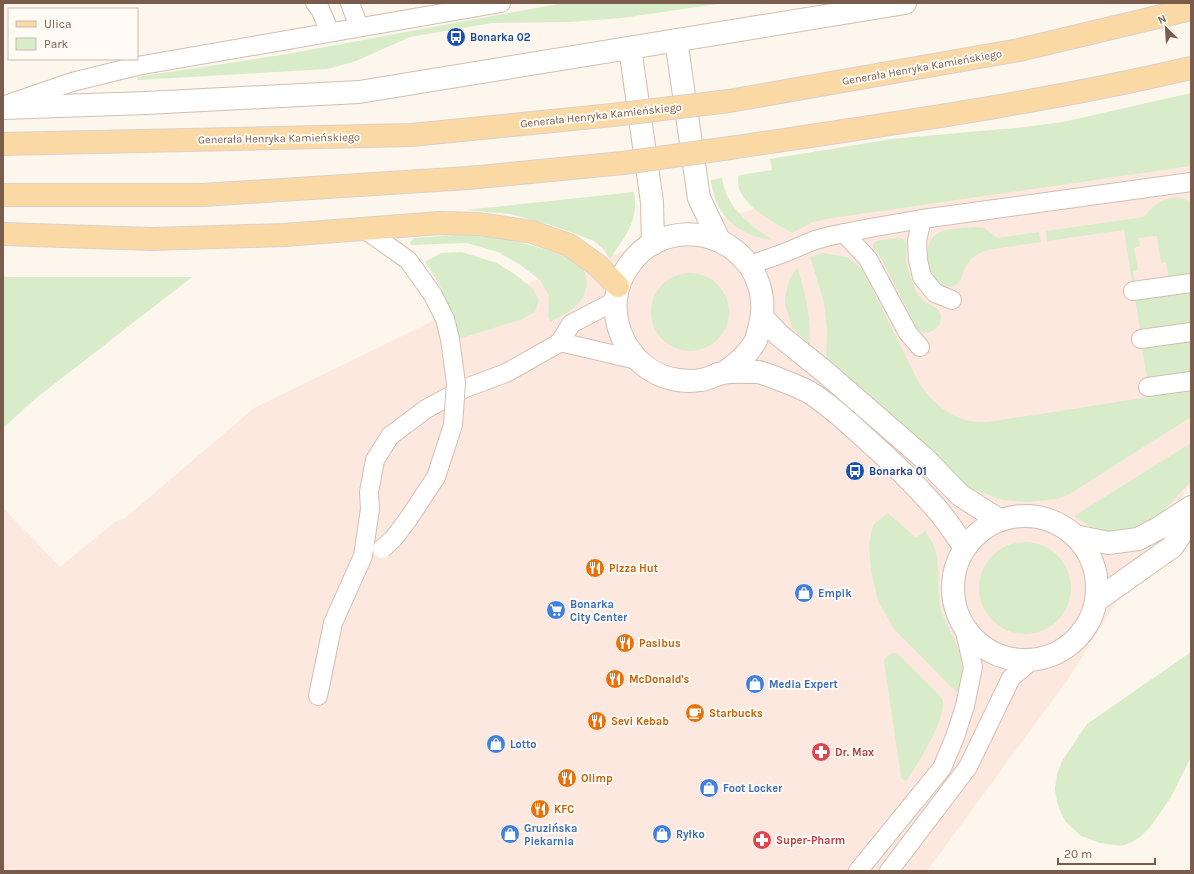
<svg xmlns="http://www.w3.org/2000/svg" width="1194" height="874" font-family="Karla,sans-serif">
	<style>
		.commercial { fill: #fde8e0 }
		.green { fill: #d8ecc9 }
		.lines { fill: none; stroke-linecap: round; stroke-linejoin: round }
		.service-casing { stroke: #d1beb0; stroke-width: 20 }
		.minor-casing { stroke: #d1beb0; stroke-width: 24 }
		.primary-casing { stroke: #dad1cd; stroke-width: 24 }
		.service { stroke: #fff; stroke-width: 18 }
		.minor { stroke: #fff; stroke-width: 22 }
		.primary { stroke: #fbd9a5; stroke-width: 22 }
		.service-bridge-casing { stroke: #d1beb0; stroke-width: 20; stroke-linecap: butt }
		.primary-bridge-casing { stroke: #dad1cd; stroke-width: 24; stroke-linecap: butt }
		.service-bridge { stroke: #fff; stroke-width: 18 }
		.primary-bridge { stroke: #fbd9a5; stroke-width: 22 }
		.labels { text-anchor: middle; stroke-width: 4; stroke-linejoin: round; paint-order: stroke }
		.transit-label { font-size: 11px; font-weight: bold; fill: #164399; stroke: #fffaf3; text-anchor: start }
		.street-label { font-size: 11px; fill: #7a5c4d; stroke: #fffaf3 }
		.food-label { font-size: 11px; font-weight: bold; fill: #c56008; stroke: #fffaf3; text-anchor: start }
		.shop-label { font-size: 11px; font-weight: bold; fill: #366cbe; stroke: #fffaf3; text-anchor: start }
		.health-label { font-size: 11px; font-weight: bold; fill: #be3a42; stroke: #fffaf3; text-anchor: start }
	</style>
	<rect width="100%" height="100%" fill="#fdf6ec"/>
	<!-- commercial -->
	<path class="commercial" d="M1191,119V483L1069,678L927,871H3V508L60,567L116,521L124,519L254,408L478,299L823,186Z"/>
	<!-- green -->
	<g class="green">
		<path d="M563,3H724L622,18L570,22L492,23L410,37L356,61L328,69L138,80L137,77L287,54Z"/>
		<path d="M1191,93V166L826,219L813,222L792,233C774,222 748,210 739,189C738,186 738,181 738,177L740,175L772,170L770,159L891,139L1015,128L1063,122Z"/>
		<path d="M722,178C726,208 750,225 773,240C749,238 725,224 716,201C714,195 712,188 711,182V180Z"/>
		<path d="M634,192C639,222 625,236 610,259L604,250L594,241L554,226L510,214L465,210Z"/>
		<path d="M1175,197L1186,199L1191,202V276L1169,279L1166,262L1161,263L1157,236L1139,238L1140,246L1134,248L1138,270L1133,271L1135,284L1132,282L1124,230L1047,241L1046,231L1144,217C1155,204 1159,200 1175,197Z"/>
		<path d="M975,227L984,228L998,238L1039,232L1041,242L987,250C977,254 969,259 964,270C962,275 962,282 955,285C931,296 916,245 938,233C946,228 965,228 975,227Z"/>
		<path d="M456,235C490,235 522,241 555,253C563,256 573,258 580,264C584,269 587,277 587,284C586,292 582,300 576,306C569,312 559,317 550,322L548,317L549,296L540,280L519,264L498,252L466,243L411,245L410,242L414,238Z"/>
		<path d="M898,238C901,238 904,239 906,242C908,247 905,255 906,260C907,268 909,274 912,281C914,287 917,294 921,298C928,306 945,307 940,322C939,326 936,330 932,331C927,334 922,332 917,329L882,260L873,248V244L876,241Z"/>
		<path d="M462,252L497,263L513,273L533,289L539,300L535,312L520,320L458,339C452,311 442,285 425,262L441,253Z"/>
		<path d="M823,253L847,257L863,270L920,385C937,408 958,424 988,422L1149,397L1154,392L1184,389L1191,391V417L1068,495L1057,499L1027,502L1003,500L970,488L826,360L827,330L824,302L810,257Z"/>
		<path d="M797,267C807,297 810,315 810,346L792,327L785,304V298L789,280Z"/>
		<circle cx="690" cy="312" r="39"/>
		<path d="M3,276L8,277H192L35,399L3,428Z"/>
		<path d="M1191,290V324L1140,331L1135,299Z"/>
		<path d="M1191,338V373L1147,378L1142,348Z"/>
		<path d="M1191,443V481L1159,516L1136,530L1104,532L1088,525L1074,516Z"/>
		<path d="M888,513L916,538L925,530C928,535 931,540 934,546C942,567 935,591 942,613C944,620 948,626 951,633C961,652 966,670 959,692L954,690L894,629L878,601L871,571L869,546L873,525Z"/>
		<circle cx="1025" cy="588" r="46"/>
		<path d="M1191,652V757L1171,797L1151,826L1141,836L1132,842L1122,846L1100,843L1081,836L1065,821L1061,813L1057,802L1055,789L1057,774L1062,761L1087,724Z"/>
		<path d="M897,653L942,698C949,716 918,762 908,779L906,781L903,780L901,777L884,662C886,655 890,653 897,653Z"/>
	</g>
	<g class="lines">
		<!-- service casing -->
		<g class="service-casing">
			<g id="service">
				<path d="M315,3L320,9L330,32"/>
				<path d="M350,3L359,27"/>
				<path d="M8,104L72,82L137,66L501,3"/>
				<path d="M922,219L917,241L918,260L922,277L935,293L952,300"/>
				<path d="M364,229L408,260L433,295"/>
				<path d="M844,233L868,259L908,333L920,347"/>
				<path d="M750,265L784,253L815,240L830,236L870,228L922,219L1191,182"/>
				<path d="M1133,291L1191,283"/>
				<path d="M1141,339L1191,332"/>
				<path d="M560,342L637,360"/>
				<path d="M1148,387L1191,381"/>
				<path d="M318,696L333,623L363,556L370,509L369,492L375,460L390,436L426,409L463,389L506,373L554,346L560,342L571,324L615,301"/>
				<path d="M858,871L942,768L955,737L965,706L973,667L964,627"/>
				<path d="M889,871L968,767L1011,678L1031,661"/>
			</g>
		</g>
		<!-- minor casing -->
		<g class="minor-casing">
			<g id="minor">
				<path d="M676,40L699,198L719,240"/>
				<path d="M630,48L652,202L653,244"/>
				<path d="M3,108L146,103L359,92L905,3"/>
				<path d="M762,317L779,335L825,372L924,458L960,495L999,520"/>
				<path d="M724,373C736,364 749,354 756,340C757,337 758,332 759,329C778,265 712,213 653,243C637,252 623,270 618,288C607,329 635,374 678,380C685,381 695,381 701,380C709,379 716,374 723,373C733,371 749,372 758,372C765,373 802,388 809,392C828,404 847,421 863,436C888,458 913,482 935,507C946,519 955,534 965,547"/>
				<circle cx="1025" cy="588" r="72"/>
				<path d="M1075,536L1108,543L1138,539L1159,528L1191,507"/>
				<path d="M1097,600L1172,547L1191,520"/>
			</g>
		</g>
		<!-- primary casing -->
		<g class="primary-casing">
			<g id="primary">
				<path d="M729,101L1019,50L1191,9"/>
				<path d="M3,144L411,135L613,115"/>
				<path d="M737,147C889,124 1041,103 1191,68"/>
				<path d="M3,195H203L468,178L623,163"/>
				<path d="M3,234L152,239L284,235L440,223L479,224L532,232L569,245L597,265L618,286"/>
			</g>
		</g>
		<!-- service -->
		<use href="#service" class="service"/>
		<!-- minor -->
		<use href="#minor" class="minor"/>
		<!-- primary -->
		<use href="#primary" class="primary"/>
		<!-- service-bridge casing -->
		<g class="service-bridge-casing">
			<path id="service-bridge" d="M382,549L394,538L409,518L436,477L453,425L456,383L450,339L445,319L433,295"/>
		</g>
		<!-- primary-bridge casing -->
		<g class="primary-bridge-casing">
			<g id="primary-bridge">
				<path d="M613,115L729,101"/>
				<path d="M623,163L737,147"/>
			</g>
		</g>
		<!-- service-bridge -->
		<use href="#service-bridge" class="service-bridge"/>
		<!-- primary-bridge -->
		<use href="#primary-bridge" class="primary-bridge"/>
	</g>
	<!-- icons -->
	<defs>
		<g id="bus-disc" transform="scale(1)"><circle r="9.5" fill="#1a4fb4" stroke="#fffaf3"/><path d="M-5-6H5V4H4V6H2V4H-2V6H-4V4H-5ZM-3.5-4V0h7V-4ZM-3.5 1.2v1.5H-2V1.2ZM2 1.2v1.5H3.5V1.2Z" fill="#fff"/></g>
		<g id="restaurant-disc" transform="scale(1)"><circle r="9.5" fill="#e8710a" stroke="#fffaf3"/><path d="M-5-6h1v4h1v-4h1v4h1v-4h1v5L-1.5 .5V6h-2V.5L-5-1ZM5-6V6H3V1.5H1.5Q1.5-4 5-6Z" fill="#fff"/></g>
		<g id="shop-disc" transform="scale(1)"><circle r="9.5" fill="#3f7fe0" stroke="#fffaf3"/><path d="M-5-2.5h2.3a2.7 3.5 0 0 1 5.4 0H5L5.5 6h-11ZM-1.5-2.5h3a1.5 2.3 0 0 0-3 0Z" fill="#fff"/></g>
		<g id="supermarket-disc" transform="scale(1)"><circle r="9.5" fill="#3f7fe0" stroke="#fffaf3"/><path d="M-6-5.5h2.5l.6 2H6L4.5 2H-2.5L-4.4-4H-6ZM-1.5 3.2a1.3 1.3 0 1 0 .1 0ZM3 3.2a1.3 1.3 0 1 0 .1 0Z" fill="#fff"/></g>
		<g id="cafe-disc" transform="scale(1)"><circle r="9.5" fill="#e8710a" stroke="#fffaf3"/><path d="M-5.5-4.5H6V0H3Q3 3.5 0 3.5H-2.5Q-5.5 3.5-5.5 0ZM3-3.2v2h1.7v-2ZM-6 4.5H4V6H-6Z" fill="#fff"/></g>
		<g id="pharmacy-disc" transform="scale(1)"><circle r="9.5" fill="#e0444e" stroke="#fffaf3"/><path d="M-2-6h4v4h4v4h-4v4h-4v-4h-4v-4h4Z" fill="#fff"/></g>
	</defs>
	<g fill-rule="evenodd">
		<use href="#bus-disc" x="456" y="37"/>
		<use href="#bus-disc" x="855" y="471"/>
		<use href="#restaurant-disc" x="595" y="568"/>
		<use href="#shop-disc" x="804" y="593"/>
		<use href="#supermarket-disc" x="556" y="610"/>
		<use href="#restaurant-disc" x="625" y="643"/>
		<use href="#restaurant-disc" x="615" y="679"/>
		<use href="#shop-disc" x="755" y="684"/>
		<use href="#cafe-disc" x="695" y="713"/>
		<use href="#restaurant-disc" x="597" y="721"/>
		<use href="#shop-disc" x="496" y="744"/>
		<use href="#pharmacy-disc" x="821" y="752"/>
		<use href="#restaurant-disc" x="567" y="778"/>
		<use href="#shop-disc" x="709" y="788"/>
		<use href="#restaurant-disc" x="540" y="809"/>
		<use href="#shop-disc" x="510" y="834"/>
		<use href="#shop-disc" x="662" y="834"/>
		<use href="#pharmacy-disc" x="762" y="840"/>
	</g>
	<g class="labels">
		<!-- transit labels -->
		<g class="transit-label">
			<text x="470" y="41">Bonarka 02</text>
			<text x="869" y="475">Bonarka 01</text>
		</g>
		<!-- street labels -->
		<g class="street-label">
			<text transform="translate(922 67) rotate(-10)" y="4">Generała Henryka Kamieńskiego</text>
			<text transform="translate(601 115) rotate(-6)" y="4">Generała Henryka Kamieńskiego</text>
			<text transform="translate(279 138) rotate(-1)" y="4">Generała Henryka Kamieńskiego</text>
		</g>
		<!-- food labels -->
		<g class="food-label">
			<text x="609" y="572">Pizza Hut</text>
			<text x="639" y="647">Pasibus</text>
			<text x="629" y="683">McDonald's</text>
			<text x="709" y="717">Starbucks</text>
			<text x="611" y="725">Sevi Kebab</text>
			<text x="581" y="782">Olimp</text>
			<text x="554" y="813">KFC</text>
		</g>
		<!-- shop labels -->
		<g class="shop-label">
			<text x="818" y="597">Empik</text>
			<text x="570" y="608">Bonarka<tspan x="570" dy="13">City Center</tspan></text>
			<text x="769" y="688">Media Expert</text>
			<text x="510" y="748">Lotto</text>
			<text x="723" y="792">Foot Locker</text>
			<text x="524" y="832">Gruzińska<tspan x="524" dy="13">Piekarnia</tspan></text>
			<text x="676" y="838">Ryłko</text>
		</g>
		<!-- health labels -->
		<g class="health-label">
			<text x="835" y="756">Dr. Max</text>
			<text x="776" y="844">Super-Pharm</text>
		</g>
	</g>
	<!-- border -->
	<rect width="1194" height="874" fill="none" stroke="#7a5c4d" stroke-width="8"/>
	<!-- legend -->
	<rect x="8" y="8" width="130" height="52" fill="#fffaf3" stroke="#cabbb1"/>
	<rect x="16" y="21" width="20" height="6" fill="#fbd9a5" stroke="#cabbb1"/>
	<text x="44" y="28" font-size="12" fill="#7a5c4d">Ulica</text>
	<rect x="16" y="38" width="20" height="12" fill="#d8ecc9" stroke="#cabbb1"/>
	<text x="44" y="48" font-size="12" fill="#7a5c4d">Park</text>
	<!-- north arrow -->
	<g transform="translate(1166 28) rotate(335)" stroke="#fffaf3" stroke-width="3" paint-order="stroke">
	<path d="M0-3L7 15L0 10L-7 15Z" fill="#7a5c4d"/>
	<text y="-6" font-size="11" font-weight="bold" text-anchor="middle" fill="#7a5c4d">N</text>
	</g>
	<!-- scale -->
	<path d="M1058 858v6h97v-6" fill="none" stroke="#7a5c4d" stroke-width="2"/>
	<text x="1064" y="858" font-size="12" fill="#7a5c4d" stroke="#fffaf3" stroke-width="3" paint-order="stroke">20 m</text>
</svg>
